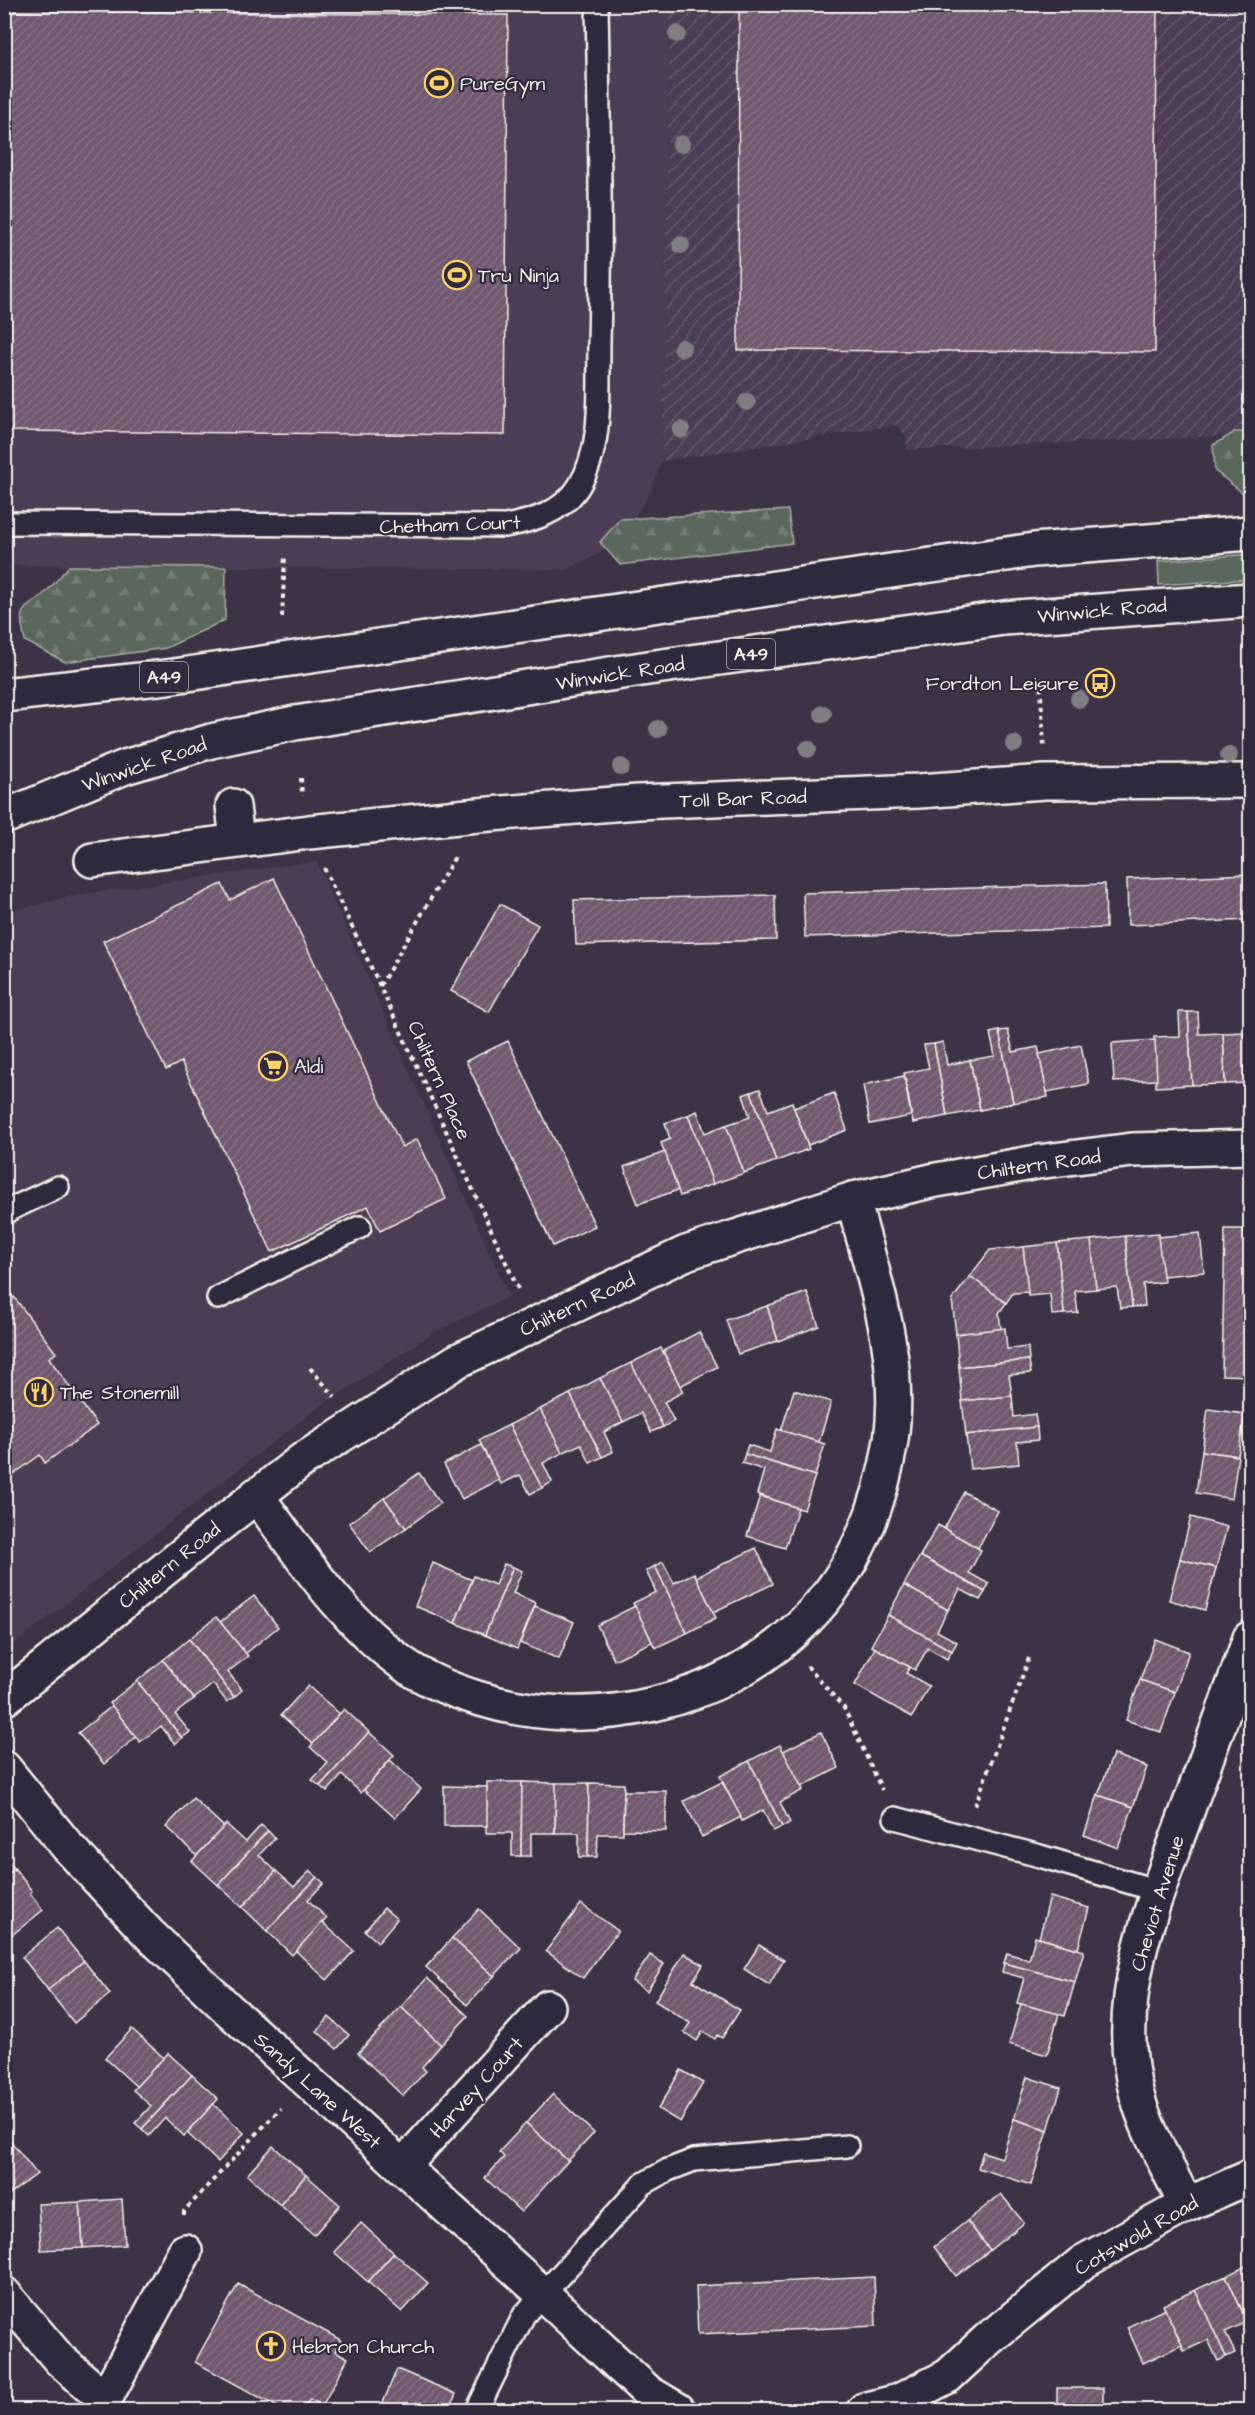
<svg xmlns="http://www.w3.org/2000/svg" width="1255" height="2415" font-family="'Architects Daughter',sans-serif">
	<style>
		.built { fill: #4b3e53 }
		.industrial { fill: url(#industrial-furrows) }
		.grass { fill: #5a675c; stroke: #a7aca2; stroke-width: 1.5 }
		.forest { fill: url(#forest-firs); stroke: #a7aca2; stroke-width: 1.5 }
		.building { fill: url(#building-hatch); stroke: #f4f1e8; stroke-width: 1.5 }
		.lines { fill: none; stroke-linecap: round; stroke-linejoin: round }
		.service-casing { stroke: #f4f1e8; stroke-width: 26 }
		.minor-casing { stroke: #f4f1e8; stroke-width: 38 }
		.tertiary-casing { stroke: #f4f1e8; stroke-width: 38 }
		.trunk-casing { stroke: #f4f1e8; stroke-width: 38 }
		.path { stroke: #f4f1e8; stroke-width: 4; stroke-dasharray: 4.5 4.5; stroke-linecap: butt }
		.service { stroke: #2f2a3d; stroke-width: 21 }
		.minor { stroke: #2f2a3d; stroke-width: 33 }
		.tertiary { stroke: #2f2a3d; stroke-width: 33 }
		.trunk { stroke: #2f2a3d; stroke-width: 33 }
		.tree { fill: #7f7d81 }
		.labels { text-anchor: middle; stroke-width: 4.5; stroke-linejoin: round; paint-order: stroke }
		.shield { fill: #2f2a3d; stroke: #b9b5b5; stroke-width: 1.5 }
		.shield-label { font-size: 18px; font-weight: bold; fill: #f4f1e8 }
		.poi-label { font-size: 20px; fill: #f4f1e8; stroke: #2f2a3d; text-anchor: start }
		.street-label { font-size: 20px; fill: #f4f1e8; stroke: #2f2a3d }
	</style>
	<defs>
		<pattern id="industrial-furrows" width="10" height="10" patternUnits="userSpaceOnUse" patternTransform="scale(1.5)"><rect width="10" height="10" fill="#4b3e53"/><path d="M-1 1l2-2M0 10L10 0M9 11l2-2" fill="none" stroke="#665a6c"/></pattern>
		<pattern id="forest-firs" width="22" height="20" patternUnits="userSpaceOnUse" patternTransform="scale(1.5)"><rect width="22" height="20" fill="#5a675c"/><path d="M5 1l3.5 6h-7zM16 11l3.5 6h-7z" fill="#727d73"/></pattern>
		<pattern id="building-hatch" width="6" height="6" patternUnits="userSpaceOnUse" patternTransform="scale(1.5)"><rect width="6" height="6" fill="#6f596e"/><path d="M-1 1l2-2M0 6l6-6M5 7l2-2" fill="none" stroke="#847183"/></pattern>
	</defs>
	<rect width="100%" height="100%" fill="#3c3347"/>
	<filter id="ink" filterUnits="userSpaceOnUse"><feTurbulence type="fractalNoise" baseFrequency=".0167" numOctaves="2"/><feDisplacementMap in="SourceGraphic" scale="12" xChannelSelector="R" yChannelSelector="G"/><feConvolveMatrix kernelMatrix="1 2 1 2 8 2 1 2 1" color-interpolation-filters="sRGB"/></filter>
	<g filter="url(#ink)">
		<!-- built -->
		<g class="built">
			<path d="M5,5H670L662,461L650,493L628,528L599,554L566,570L5,565Z"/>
			<path d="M316,861L509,1296L432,1334L316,1409L5,1651V913L75,895Z"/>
		</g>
		<!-- industrial -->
		<path class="industrial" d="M670,5H1250V435L907,450L906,436L896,425L662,461Z"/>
		<!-- grass -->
		<path class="grass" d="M1250,554V579L1159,585L1158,561Z"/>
		<!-- forest -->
		<g class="forest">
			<path d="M1235,432H1250V493H1243L1215,471L1213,445Z"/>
			<path d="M788,510L792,543L620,565L600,542L620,519Z"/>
			<path d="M69,566L226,567L225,620L166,648L65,662L25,641C16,603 24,613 47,591C55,583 62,574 69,566Z"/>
		</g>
		<!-- building -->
		<g class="building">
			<path d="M739,4H1157L1155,352L738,350Z"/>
			<path d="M4,11L508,15L505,435L4,431Z"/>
			<path d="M1250,874V920L1128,925L1127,879Z"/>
			<path d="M274,878L402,1147L417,1139L446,1199L380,1231L368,1206L272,1252L181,1062L166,1070L103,941L222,884L230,900Z"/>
			<path d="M1105,884L1106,928L805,937L803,893Z"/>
			<path d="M775,895L776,940L576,945L574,900Z"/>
			<path d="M500,904L538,925L489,1012L451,991Z"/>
			<path d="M1246,1009H1250V1083L1225,1084L1223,1033L1247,1032Z"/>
			<path d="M1179,1012H1188L1192,1085L1156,1087L1154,1037L1180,1036Z"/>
			<path d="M1188,1012H1198L1199,1034L1223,1033L1225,1084L1192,1085Z"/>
			<path d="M1008,1030L1013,1052L1038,1047L1048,1097L1013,1103L999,1031Z"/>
			<path d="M999,1031L1013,1103L980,1110L970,1060L995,1056L990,1033Z"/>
			<path d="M1155,1040L1157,1080L1114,1082L1112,1043Z"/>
			<path d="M508,1041L595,1226L553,1246L466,1061Z"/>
			<path d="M943,1042L947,1065L970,1060L980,1110L947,1116L934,1044Z"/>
			<path d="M934,1044L947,1116L913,1123L904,1073L929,1068L924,1045Z"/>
			<path d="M1081,1045L1089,1084L1047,1092L1039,1054Z"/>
			<path d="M904,1076L911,1116L870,1124L863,1085Z"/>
			<path d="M760,1089L768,1111L792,1102L809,1149L776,1161L751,1092Z"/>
			<path d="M751,1092L776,1161L744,1173L726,1125L750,1117L743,1095Z"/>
			<path d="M834,1093L847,1130L808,1145L794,1108Z"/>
			<path d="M697,1111L705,1133L726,1125L744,1173L713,1184L688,1115Z"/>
			<path d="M688,1115L713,1184L680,1196L661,1143L670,1139L665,1123Z"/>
			<path d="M665,1152L678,1190L638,1204L624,1167Z"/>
			<path d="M1225,1229H1250V1376L1222,1375Z"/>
			<path d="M1159,1233L1164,1282L1143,1284L1145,1306L1132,1307L1125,1236Z"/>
			<path d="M1200,1233L1204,1272L1163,1276L1158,1237Z"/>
			<path d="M1125,1236L1132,1307L1120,1308L1117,1287L1096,1289L1091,1240Z"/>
			<path d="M1091,1240L1096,1289L1075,1291L1078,1313L1064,1314L1057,1243Z"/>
			<path d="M1057,1243L1064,1314L1052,1315L1050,1294L1028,1296L1023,1247Z"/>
			<path d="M1023,1247L1028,1292L1013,1293L1006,1303L970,1276L990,1250Z"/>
			<path d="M970,1276L1006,1303L999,1313L1001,1329L956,1334L952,1300Z"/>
			<path d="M807,1292L819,1326L778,1341L767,1306Z"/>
			<path d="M14,1297L56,1353L49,1358L97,1425L45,1463L40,1455L4,1481V1304Z"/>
			<path d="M767,1306L778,1341L738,1354L726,1320Z"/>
			<path d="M1005,1328L1007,1349L1028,1347L1029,1360L959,1367L956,1334Z"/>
			<path d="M699,1332L717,1367L680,1386L663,1351Z"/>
			<path d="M661,1348L683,1392L664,1402L674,1421L663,1427L631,1363Z"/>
			<path d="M1029,1360L1031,1373L1009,1375L1012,1396L962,1401L959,1367Z"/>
			<path d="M631,1363L663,1427L651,1432L641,1413L623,1422L600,1378Z"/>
			<path d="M600,1378L623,1422L604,1432L613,1452L602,1457L570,1394Z"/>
			<path d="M794,1390L831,1402L819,1442L781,1431Z"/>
			<path d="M570,1394L602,1457L590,1463L581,1444L562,1453L540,1409Z"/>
			<path d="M1012,1396L1014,1417L1035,1414L1037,1427L966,1435L962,1401Z"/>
			<path d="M540,1409L562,1453L543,1463L552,1482L542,1488L509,1425Z"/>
			<path d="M1208,1409L1245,1414L1238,1456L1202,1451Z"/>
			<path d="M509,1425L542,1488L530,1494L520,1475L501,1484L479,1440Z"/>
			<path d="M1037,1427L1038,1440L1017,1442L1019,1464L970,1469L966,1435Z"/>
			<path d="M777,1429L825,1444L815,1476L745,1454L748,1445L770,1452Z"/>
			<path d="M481,1445L499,1480L462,1499L444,1464Z"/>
			<path d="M1202,1451L1238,1456L1232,1499L1196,1493Z"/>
			<path d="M745,1454L815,1476L804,1510L757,1494L764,1470L742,1463Z"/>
			<path d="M419,1473L440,1503L406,1528L384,1498Z"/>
			<path d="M964,1492L998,1511L978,1548L944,1529Z"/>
			<path d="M760,1496L798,1508L785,1548L747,1536Z"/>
			<path d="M384,1498L406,1528L370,1552L349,1523Z"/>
			<path d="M1191,1517L1227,1527L1216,1568L1180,1559Z"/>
			<path d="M938,1525L981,1550L969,1573L989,1584L985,1592L920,1556Z"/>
			<path d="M756,1548L773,1584L713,1612L696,1577Z"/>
			<path d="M920,1556L985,1592L980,1600L960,1589L948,1610L904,1585Z"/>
			<path d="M1180,1559L1216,1568L1205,1610L1169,1600Z"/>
			<path d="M663,1562L674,1583L694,1573L716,1618L687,1633L655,1566Z"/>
			<path d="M433,1563L472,1580L455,1623L415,1606Z"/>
			<path d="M504,1564L513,1567L485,1635L455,1623L474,1576L495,1585Z"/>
			<path d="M655,1566L687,1633L655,1648L633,1603L656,1592L646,1571Z"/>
			<path d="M513,1567L522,1571L513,1593L536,1603L517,1649L485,1635Z"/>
			<path d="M904,1585L948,1610L937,1631L957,1642L952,1651L888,1615Z"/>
			<path d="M254,1596L278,1627L245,1654L220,1622Z"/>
			<path d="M535,1606L574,1622L559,1659L520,1643Z"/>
			<path d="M635,1606L652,1642L614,1660L597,1625Z"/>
			<path d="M888,1615L952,1651L947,1659L928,1648L915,1670L871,1646Z"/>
			<path d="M216,1617L248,1656L228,1672L242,1690L234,1697L189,1639Z"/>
			<path d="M189,1639L234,1697L227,1702L213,1684L194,1699L163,1660Z"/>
			<path d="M1155,1639L1189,1652L1175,1692L1140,1680Z"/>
			<path d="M875,1648L910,1667L906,1673L929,1686L912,1717L855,1685Z"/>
			<path d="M163,1660L194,1699L175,1714L190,1732L182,1738L137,1681Z"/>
			<path d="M1140,1680L1175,1692L1161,1732L1126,1720Z"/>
			<path d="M137,1681L182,1738L175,1744L161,1726L140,1742L109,1703Z"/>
			<path d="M308,1686L340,1714L313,1744L281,1715Z"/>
			<path d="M112,1706L136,1737L104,1764L78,1733Z"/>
			<path d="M344,1709L369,1732L320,1786L312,1780L328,1763L310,1747Z"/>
			<path d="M369,1732L394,1755L361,1793L342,1775L327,1792L320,1786Z"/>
			<path d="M821,1732L839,1768L801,1787L783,1751Z"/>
			<path d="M780,1745L803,1790L780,1802L790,1823L782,1827L749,1761Z"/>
			<path d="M1113,1754L1147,1767L1133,1807L1098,1795Z"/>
			<path d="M390,1760L421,1789L395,1818L364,1790Z"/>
			<path d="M749,1761L782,1827L773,1831L763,1810L742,1821L720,1776Z"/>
			<path d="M487,1782H522L521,1856H512V1833H486Z"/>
			<path d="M522,1782L556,1783L555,1833H531V1856H521Z"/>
			<path d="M722,1782L741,1817L702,1837L684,1801Z"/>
			<path d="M556,1783H589L588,1857H579V1833H555Z"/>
			<path d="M589,1783L624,1784L623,1834H598L597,1857H588Z"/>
			<path d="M444,1786L487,1787V1826H444Z"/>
			<path d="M624,1791H666V1831L623,1830Z"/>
			<path d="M1098,1795L1133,1807L1118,1848L1084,1835Z"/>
			<path d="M193,1798L224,1827L197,1856L166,1827Z"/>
			<path d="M226,1824L246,1842L261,1825L268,1831L218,1885L192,1861Z"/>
			<path d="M268,1831L275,1838L259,1855L276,1871L242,1907L218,1885Z"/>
			<path d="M4,1856L15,1869L4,1877Z"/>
			<path d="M15,1869L32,1891L30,1893L43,1910L8,1938L4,1933V1877Z"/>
			<path d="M276,1871L294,1887L310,1871L317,1877L267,1931L242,1907Z"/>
			<path d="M317,1877L324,1883L308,1900L327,1918L292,1955L267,1931Z"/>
			<path d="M1050,1897L1089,1908L1078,1949L1039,1938Z"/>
			<path d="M581,1904L618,1931L583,1978L546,1951Z"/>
			<path d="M384,1908L397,1919L378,1942L365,1931Z"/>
			<path d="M479,1909L521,1948L494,1976L452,1938Z"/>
			<path d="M322,1922L354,1951L327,1980L296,1951Z"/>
			<path d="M57,1928L84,1961L48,1990L22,1957Z"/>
			<path d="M1035,1937L1084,1951L1075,1982L1004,1963L1007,1953L1029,1960Z"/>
			<path d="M452,1938L494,1976L467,2005L426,1967Z"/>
			<path d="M759,1945L784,1960L769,1985L744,1969Z"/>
			<path d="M684,1953L703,1965L693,1981L740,2010L722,2038L717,2035L715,2039L703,2031L697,2041L684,2032L690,2023L655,2001Z"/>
			<path d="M650,1955L664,1964L647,1991L632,1981Z"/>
			<path d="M84,1961L110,1994L74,2023L48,1990Z"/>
			<path d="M1004,1963L1075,1982L1065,2016L1017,2003L1024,1978L1002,1972Z"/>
			<path d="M427,1978L468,2016L441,2045L401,2007Z"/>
			<path d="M1021,2004L1059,2014L1047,2055L1009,2044Z"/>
			<path d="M401,2007L441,2045L422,2067L426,2071L403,2096L358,2053Z"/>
			<path d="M329,2017L349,2035L337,2049L317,2031Z"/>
			<path d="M132,2029L164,2058L137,2087L105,2058Z"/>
			<path d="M168,2053L192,2075L142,2129L135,2123L151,2106L133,2090Z"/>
			<path d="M681,2070L703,2083L680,2122L658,2109Z"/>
			<path d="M192,2075L218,2099L184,2136L165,2118L149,2136L142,2129Z"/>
			<path d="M1027,2077L1061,2088L1048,2130L1014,2119Z"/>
			<path d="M553,2094L594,2133L568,2161L526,2123Z"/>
			<path d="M213,2104L244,2133L218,2162L187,2133Z"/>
			<path d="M1014,2119L1048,2130L1031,2185L978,2168L983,2152L1002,2158Z"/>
			<path d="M526,2123L568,2161L521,2212L485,2178L504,2157L499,2152Z"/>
			<path d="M4,2133L37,2174L4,2198Z"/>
			<path d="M273,2146L306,2175L280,2205L247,2175Z"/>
			<path d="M306,2175L340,2205L314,2235L280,2205Z"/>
			<path d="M1001,2194L1024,2223L990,2250L967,2221Z"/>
			<path d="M122,2199L125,2245L83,2248L80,2202Z"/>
			<path d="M80,2202L83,2248L41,2250L38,2204Z"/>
			<path d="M967,2221L990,2250L956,2276L934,2247Z"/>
			<path d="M361,2223L394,2253L368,2282L334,2252Z"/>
			<path d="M394,2253L428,2283L402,2312L368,2282Z"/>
			<path d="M1250,2264V2320L1247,2322L1226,2276Z"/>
			<path d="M1226,2276L1247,2322L1225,2332L1235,2353L1226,2357L1195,2290Z"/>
			<path d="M874,2277L876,2326L698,2334L696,2286Z"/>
			<path d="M238,2284L341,2340L335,2351L348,2358L322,2406L310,2399L303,2410H283L195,2362Z"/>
			<path d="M1195,2290L1226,2357L1218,2361L1208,2340L1184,2351L1163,2305Z"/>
			<path d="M1165,2309L1182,2345L1143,2363L1127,2327Z"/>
			<path d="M397,2369L456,2394L449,2410H380Z"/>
			<path d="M1057,2388H1103V2410H1053V2404H1057Z"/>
		</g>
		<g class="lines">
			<!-- service casing -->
			<g class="service-casing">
				<g id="service">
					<path d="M4,523L505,526C533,521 563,512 579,486C604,445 598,389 599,343C602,230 599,117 597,4"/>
					<path d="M4,1214L13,1208L58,1187"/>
					<path d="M218,1298L360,1227"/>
					<path d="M895,1818L1040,1856L1158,1891"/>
					<path d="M477,2410L524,2315L643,2184L668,2170L694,2160L847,2146"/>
				</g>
			</g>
			<!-- minor casing -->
			<g class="minor-casing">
				<g id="minor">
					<path d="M233,806L237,840"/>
					<path d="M92,860L309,832L478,815L638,802L919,791L1045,782L1250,781"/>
					<path d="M256,1495C300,1554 341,1619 402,1663C424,1679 451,1690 477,1698C591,1734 723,1705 807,1619C854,1571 881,1506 891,1440C903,1358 873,1277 853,1199"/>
					<path d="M4,1699L208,1534L301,1461L457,1361L686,1253L853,1199L931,1181L1037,1162L1132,1150L1250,1147"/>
					<path d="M403,2166L548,2007"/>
					<path d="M1186,2205C1164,2159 1138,2118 1131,2067C1119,1980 1156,1897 1185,1817C1207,1757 1229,1698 1250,1638"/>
					<path d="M4,2294L60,2360L104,2398"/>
					<path d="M99,2410L185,2251"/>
					<path d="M864,2410L899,2401L948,2376L987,2340L1083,2262L1186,2205L1250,2177"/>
				</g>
			</g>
			<!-- tertiary casing -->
			<g class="tertiary-casing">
				<path id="tertiary" d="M4,1768L68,1847L149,1934L228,2009L542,2293L649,2393L678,2410"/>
			</g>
			<!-- trunk casing -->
			<g class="trunk-casing">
				<g id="trunk">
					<path d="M4,695L167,677L1034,550L1250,533"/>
					<path d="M4,817L125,767L211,741L295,723L648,668L1004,618L1250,600"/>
				</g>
			</g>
			<!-- path -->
			<g class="path">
				<path d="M282,617L285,555"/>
				<path d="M1040,678L1044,746"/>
				<path d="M301,778L302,796"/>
				<path d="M324,868L380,986L519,1291"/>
				<path d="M380,986L456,855"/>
				<path d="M310,1368L335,1397"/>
				<path d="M807,1666L844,1708L882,1790"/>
				<path d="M975,1806L1029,1658"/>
				<path d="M184,2215V2211L281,2108"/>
			</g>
			<!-- service -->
			<use href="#service" class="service"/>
			<!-- minor -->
			<use href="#minor" class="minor"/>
			<!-- tertiary -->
			<use href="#tertiary" class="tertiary"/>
			<!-- trunk -->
			<use href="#trunk" class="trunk"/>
		</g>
		<!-- trees -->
		<g class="tree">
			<circle cx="677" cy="34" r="9"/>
			<circle cx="681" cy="144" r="9"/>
			<circle cx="681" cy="245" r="9"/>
			<circle cx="682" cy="348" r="9"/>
			<circle cx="747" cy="402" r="9"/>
			<circle cx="681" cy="430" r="9"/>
			<circle cx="1079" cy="699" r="9"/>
			<circle cx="823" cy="714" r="9"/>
			<circle cx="658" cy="729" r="9"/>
			<circle cx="1014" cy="744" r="9"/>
			<circle cx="808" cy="749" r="9"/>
			<circle cx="1229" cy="755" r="9"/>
			<circle cx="621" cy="767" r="9"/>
		</g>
	</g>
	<!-- icons -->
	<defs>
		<g id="stadium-ring" transform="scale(1.5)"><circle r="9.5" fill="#2f2a3d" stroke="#ffd166" stroke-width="1.5"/><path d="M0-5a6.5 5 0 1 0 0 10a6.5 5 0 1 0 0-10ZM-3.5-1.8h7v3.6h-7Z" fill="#ffd166"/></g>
		<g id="bus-ring" transform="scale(1.5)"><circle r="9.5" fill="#2f2a3d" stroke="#ffd166" stroke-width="1.5"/><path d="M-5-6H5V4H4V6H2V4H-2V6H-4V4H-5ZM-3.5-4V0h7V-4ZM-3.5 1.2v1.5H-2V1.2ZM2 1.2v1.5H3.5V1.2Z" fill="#ffd166"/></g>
		<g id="supermarket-ring" transform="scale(1.5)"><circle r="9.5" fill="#2f2a3d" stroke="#ffd166" stroke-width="1.5"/><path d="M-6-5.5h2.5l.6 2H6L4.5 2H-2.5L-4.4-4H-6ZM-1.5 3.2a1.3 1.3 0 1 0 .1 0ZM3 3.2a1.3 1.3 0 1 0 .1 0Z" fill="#ffd166"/></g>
		<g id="restaurant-ring" transform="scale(1.5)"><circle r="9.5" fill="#2f2a3d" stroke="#ffd166" stroke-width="1.5"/><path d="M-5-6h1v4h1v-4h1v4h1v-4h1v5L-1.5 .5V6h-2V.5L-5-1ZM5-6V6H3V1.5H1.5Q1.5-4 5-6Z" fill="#ffd166"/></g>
		<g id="church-ring" transform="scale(1.5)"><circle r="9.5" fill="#2f2a3d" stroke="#ffd166" stroke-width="1.5"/><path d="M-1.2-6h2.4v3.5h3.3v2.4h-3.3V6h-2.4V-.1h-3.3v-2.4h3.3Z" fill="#ffd166"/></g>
	</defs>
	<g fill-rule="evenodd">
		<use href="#stadium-ring" x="439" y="83"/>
		<use href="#stadium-ring" x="457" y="275"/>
		<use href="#bus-ring" x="1100" y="683"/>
		<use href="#supermarket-ring" x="273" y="1066"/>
		<use href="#restaurant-ring" x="39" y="1392"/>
		<use href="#church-ring" x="271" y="2346"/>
	</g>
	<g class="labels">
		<!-- shield labels -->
		<g class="shield">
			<rect x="727" y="639" width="48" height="30" rx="4.5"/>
			<rect x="140" y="662" width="48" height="30" rx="4.5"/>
		</g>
		<g class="shield-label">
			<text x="751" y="660">A49</text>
			<text x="164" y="683">A49</text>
		</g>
		<!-- poi labels -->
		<g class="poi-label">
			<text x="460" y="90">PureGym</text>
			<text x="478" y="282">Tru Ninja</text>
			<text x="1079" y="690" text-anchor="end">Fordton Leisure</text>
			<text x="294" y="1073">Aldi</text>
			<text x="60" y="1399">The Stonemill</text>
			<text x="292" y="2353">Hebron Church</text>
		</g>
		<!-- street labels -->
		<g class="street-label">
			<text transform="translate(450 524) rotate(-2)" y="7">Chetham Court</text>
			<text transform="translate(1102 610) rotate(-5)" y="7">Winwick Road</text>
			<text transform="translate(620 673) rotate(-9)" y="7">Winwick Road</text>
			<text transform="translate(144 764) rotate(-19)" y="7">Winwick Road</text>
			<text transform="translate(743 798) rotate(-2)" y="7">Toll Bar Road</text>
			<text transform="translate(440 1080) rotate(66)" y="7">Chiltern Place</text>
			<text transform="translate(1039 1164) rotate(-8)" y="7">Chiltern Road</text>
			<text transform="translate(577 1304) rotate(-25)" y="7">Chiltern Road</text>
			<text transform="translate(169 1565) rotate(-39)" y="7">Chiltern Road</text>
			<text transform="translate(1157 1903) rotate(-73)" y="7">Cheviot Avenue</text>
			<text transform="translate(476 2087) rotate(-48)" y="7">Harvey Court</text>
			<text transform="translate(318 2090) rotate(42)" y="7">Sandy Lane West</text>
			<text transform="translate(1136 2235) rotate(-30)" y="7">Cotswold Road</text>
		</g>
	</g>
	<!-- margin -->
	<rect width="1255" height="2415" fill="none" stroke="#2f2a3d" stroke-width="24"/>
	<rect x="12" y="12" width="1231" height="2391" fill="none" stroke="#f4f1e8" stroke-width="2" filter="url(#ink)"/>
</svg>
